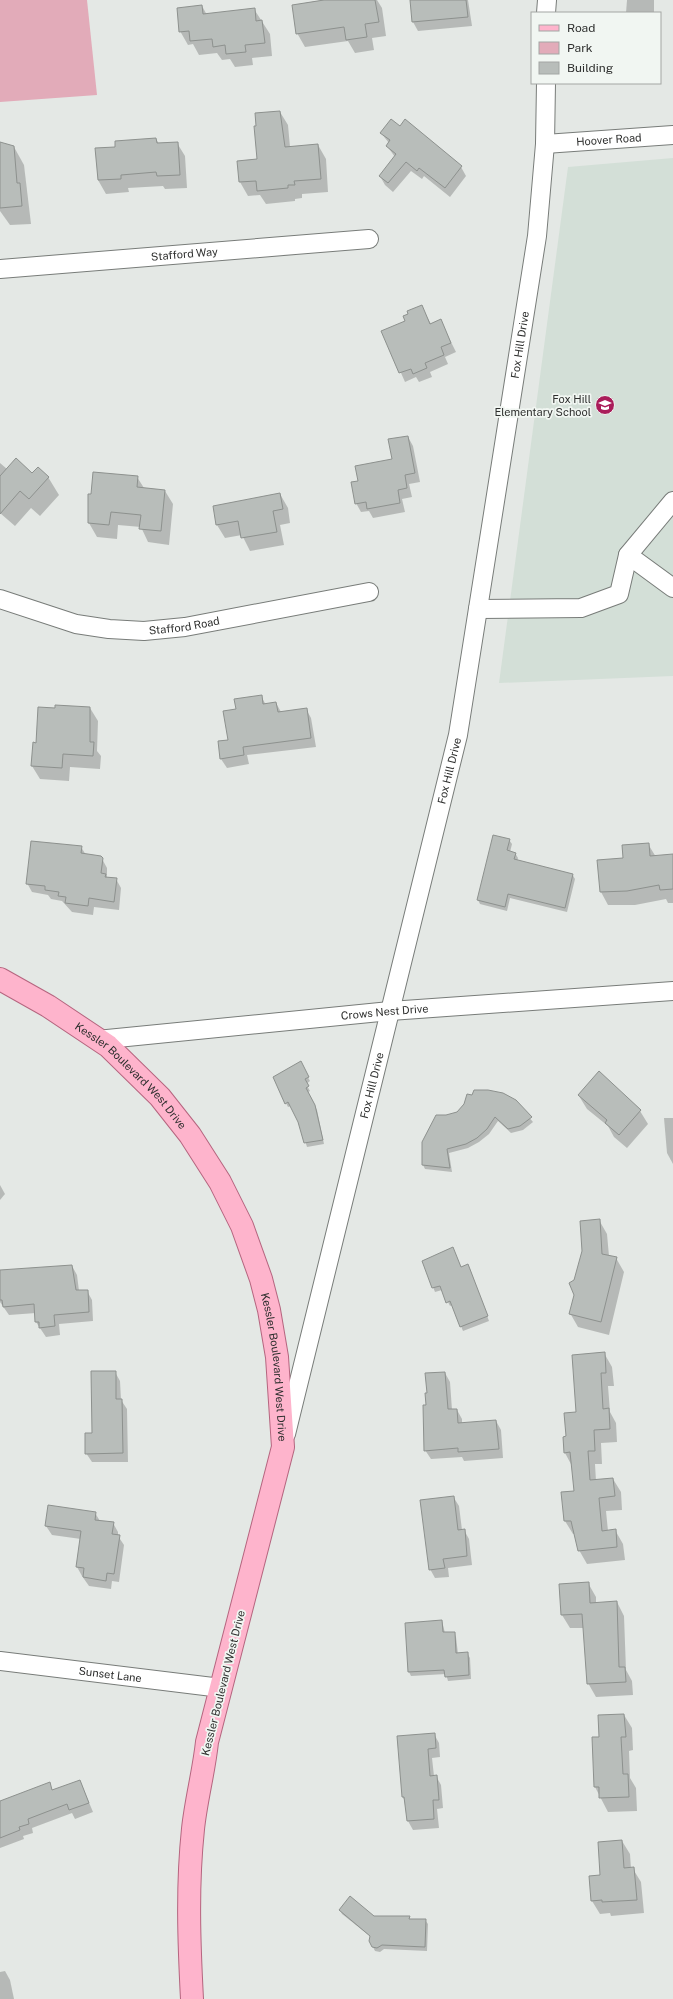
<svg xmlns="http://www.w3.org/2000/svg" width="673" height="1999" font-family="'Public Sans',sans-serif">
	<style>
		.built { fill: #d3dfd7 }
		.green { fill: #e2abb9 }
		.shadow { fill: #0003 }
		.building { fill: #b8bdba; stroke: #8d918e }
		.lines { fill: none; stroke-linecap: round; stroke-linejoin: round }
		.minor-casing { stroke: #787c79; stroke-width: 20 }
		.major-casing { stroke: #b5657f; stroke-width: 24 }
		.minor { stroke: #fff; stroke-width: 18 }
		.major { stroke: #feb4cc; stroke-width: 22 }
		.labels { text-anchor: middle; stroke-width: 3.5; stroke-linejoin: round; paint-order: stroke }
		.street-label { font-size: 11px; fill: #2e2f2e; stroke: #f1f6f2 }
		.poi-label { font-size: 11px; fill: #2e2f2e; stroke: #f1f6f2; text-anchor: end }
	</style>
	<rect width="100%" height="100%" fill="#e4e8e5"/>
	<!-- built -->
	<path class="built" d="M673,158V676L499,683L568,167Z"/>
	<!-- green -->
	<path class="green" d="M0,0H87L97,95L0,102Z"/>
	<!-- shadow -->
	<g class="shadow">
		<path d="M323,0H377L382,8L386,36L372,38L374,50L355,53L348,41L305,47L297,33L293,5Z"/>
		<path d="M411,0H468L472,26L418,31L413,22Z"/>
		<path d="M627,0H654V13H626Z"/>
		<path d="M202,6L207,15L254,9L270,34L272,56L252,58L253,65L235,67L230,59L222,60L217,53L199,55L193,44L188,45L180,31Z"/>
		<path d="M280,112L288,125L290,147L318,145L326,159L328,192L302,194V198L295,199V201L266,204L260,195L248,196L240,182L238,162L258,160L257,127Z"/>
		<path d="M381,133L461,167L466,176L450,197L424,176L422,179L411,171L393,192L385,185L380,176L395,157L387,146L389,143Z"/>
		<path d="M156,139L159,144L177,143L185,156L187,188L165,189L163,186L128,188L129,192L106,194L98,180L96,149L116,148Z"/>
		<path d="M0,147H14L24,165L31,224L10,225L0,211Z"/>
		<path d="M421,306L431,324L440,320L456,352L445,357L448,364L430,372L432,377L419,382L416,377L405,382L383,332L407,322Z"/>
		<path d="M408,437L413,446L420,482L409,484L412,497L402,499L405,512L373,518L369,511L361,512L356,503L359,481L393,459Z"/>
		<path d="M0,463L7,469L48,477L59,495L40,516L31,508L15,526L0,513Z"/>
		<path d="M137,477L144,488L165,491L173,504L169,545L148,542L141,527L118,525L117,539L97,537L89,523Z"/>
		<path d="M280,494L288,508L290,523L280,525L284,545L250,551L242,535L225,538L217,525L214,506Z"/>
		<path d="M261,696L266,705L276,703L281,712L306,709L311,718L316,747L247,755L249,764L227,768L221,759L229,740L237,710Z"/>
		<path d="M90,708L98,721L97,751L101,756L100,769L70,767L69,781L40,779L32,766L37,744L55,709Z"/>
		<path d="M509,840L512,844L510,852L515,853L518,858L517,861L572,874L575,879L567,912L510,898L507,911L480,904L478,900Z"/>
		<path d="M648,844L656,857L673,855V903H668L666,899L635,905H608L601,892L624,859Z"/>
		<path d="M81,847L86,855L101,857L107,868V878L116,879L121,888L119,910L94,907L93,915L72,912L62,901L51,899L48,895L32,892L27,883Z"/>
		<path d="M300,1063L310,1081L306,1084L310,1091L308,1092L317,1110L324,1144L307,1147L299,1121L291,1106L288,1107L286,1103Z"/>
		<path d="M473,1096L515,1101L533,1122L523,1130L511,1133L498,1121L489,1134L479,1142L468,1148L449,1153L452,1172L425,1169L423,1165L446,1116L457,1113Z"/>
		<path d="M579,1096L640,1111L648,1124L627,1148L614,1137L608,1126L587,1109Z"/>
		<path d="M664,1118H673V1164L667,1153Z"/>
		<path d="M0,1185L5,1194L0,1200Z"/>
		<path d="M599,1220L607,1234L609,1256L616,1258L624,1272L609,1335L578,1327L570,1313Z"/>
		<path d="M72,1266L77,1275L79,1291H87L92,1300L93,1321L59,1324L60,1335L46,1337L36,1322V1313L9,1315L0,1302V1277Z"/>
		<path d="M461,1268L470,1269L489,1321L463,1331L452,1305L450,1306L442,1290L435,1292L433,1287Z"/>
		<path d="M604,1353L612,1367L614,1386H608L610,1412L616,1423L617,1442L601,1443L602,1464H595L596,1481L613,1479L621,1492L622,1510L606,1511L608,1531L615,1530L623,1544L625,1560L587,1564L579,1550L575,1534H573L565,1521L575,1492L572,1466L565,1453L567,1437Z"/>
		<path d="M115,1372L120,1381L121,1400L127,1409L128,1462H92L86,1453Z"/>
		<path d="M445,1373L450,1382L452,1410H457L462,1419V1424L496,1421L501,1430L503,1458L464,1461L462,1457L431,1459L425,1450L428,1394Z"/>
		<path d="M454,1498L459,1506L462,1530H464L469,1539L472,1565L448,1568L449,1577L435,1578L430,1569Z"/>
		<path d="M95,1513L100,1521L113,1523L118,1532V1536L124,1545L119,1582L112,1581L111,1589L89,1586L82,1576L77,1567L81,1539L52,1535L46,1526Z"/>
		<path d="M588,1583L596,1597V1604L617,1602L624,1616L626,1670L632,1681L633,1695L596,1697L588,1683L584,1628H570L562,1615Z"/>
		<path d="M442,1621L445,1633H454L456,1637L458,1654L467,1653L470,1658L471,1679L448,1681L446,1674L411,1676L409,1672L406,1623Z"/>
		<path d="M624,1715L632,1728L633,1750L629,1751L630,1778L636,1788L637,1811L608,1812L595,1787L593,1738H600Z"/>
		<path d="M434,1734L439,1743L440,1757L432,1758L434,1776H436L441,1785L443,1808L437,1809L439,1828L413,1830L408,1821L405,1801L402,1796Z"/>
		<path d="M80,1781L93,1812L75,1819L72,1813L32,1828L33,1833L23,1836L24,1839L0,1848V1802L49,1784L53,1791Z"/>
		<path d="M622,1841L630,1854L631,1869H633L641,1882L644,1913L611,1916L610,1913L600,1914L592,1901Z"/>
		<path d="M340,1910L373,1917H409L410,1920H425L428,1924L427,1951L384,1949L380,1952L375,1951L370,1941L371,1937L342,1914Z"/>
		<path d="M5,1971L10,1980L14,1999H0V1972Z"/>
	</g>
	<!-- building -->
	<g class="building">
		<path d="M324,0H375L379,22L365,24L367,37L346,40L344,27L296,34L292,5Z"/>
		<path d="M410,0H466L468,17L412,22Z"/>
		<path d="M202,5L203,14L255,8L256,21L262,20L265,43L245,45L246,52L226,54L225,45L213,47L212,39L190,41L189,31L179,32L177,8Z"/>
		<path d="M280,111L285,147L318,144L321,179L294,181L295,185H288V188L257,191L256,181L239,182L237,161L257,159L254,126H256L255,113Z"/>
		<path d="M391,119L400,126L405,119L462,166L445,188L419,168L417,171L406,162L388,183L379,176L396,154L386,146L390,140L380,133Z"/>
		<path d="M156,138L157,143L178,142L180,175L157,176L156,172L121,175V179L98,180L95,148L115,147V141Z"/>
		<path d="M0,142L14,146L17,183H20L22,206L0,208Z"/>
		<path d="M422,305L430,324L441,319L451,343L441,347L444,355L425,363L427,368L413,374L411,369L399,373L381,331L405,321L403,316L408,314L407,311Z"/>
		<path d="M408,436L415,473L405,475L407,488L398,490L400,503L367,509L366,502L355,504L351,482L358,481L355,466L392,459L388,439Z"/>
		<path d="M16,458L32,473L38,467L49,477L29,499L20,491L0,514V476Z"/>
		<path d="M93,472L138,476L137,487L165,490L161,531L139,529L141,515L111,512L109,525L88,523V494H91Z"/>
		<path d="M280,493L283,509L273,511L277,532L241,538L238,521L216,525L213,506Z"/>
		<path d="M262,695L263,704L276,702L278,712L307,708L311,738L243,747L244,755L220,759L218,741L228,740L223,711L236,709L234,699Z"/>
		<path d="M55,705L90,707V742H94L93,756L63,754L62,768L31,766L33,742L36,743L38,707L55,708Z"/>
		<path d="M493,835L510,839L507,850L516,853L514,859L573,874L565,908L508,894L505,907L477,900Z"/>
		<path d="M31,841L82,846L81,853L101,856L103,858L101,873L106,874L105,877L117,878L114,902L89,898L88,906L65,903L66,897L58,896L59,892L45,890V886L26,884Z"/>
		<path d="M649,843L650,856L673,854V889L660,890L659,885L627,891L600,892L597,860L623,858L622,845Z"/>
		<path d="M301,1061L309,1077L305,1079L309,1086L306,1088L315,1105L323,1140L304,1143L298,1122L288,1102L285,1104L273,1077Z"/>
		<path d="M599,1071L641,1110L619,1135L605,1123L607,1120L578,1095Z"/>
		<path d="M474,1090H488L503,1093L516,1100L532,1117L520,1126L508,1129L495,1117L487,1129L477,1138L466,1144L447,1149L450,1168L422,1165V1142L436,1115H446L457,1112L464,1104L467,1094L472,1095Z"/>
		<path d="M600,1219L602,1254L617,1257L601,1322L569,1314L574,1295L569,1283L574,1280L582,1251L580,1221Z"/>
		<path d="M453,1247L461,1267L468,1264L488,1316L460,1327L450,1301L446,1303L440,1286L432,1288L422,1261Z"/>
		<path d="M72,1265L76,1290H88L89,1312L54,1315L55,1326L39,1328V1322H35L34,1304L3,1307L2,1300H0V1270Z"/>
		<path d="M605,1352L606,1373H601L603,1409L609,1408L610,1429L594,1430L595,1451H588L590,1480L613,1478L615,1496L599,1498L602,1531L616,1529L617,1547L578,1551L571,1521H564L561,1492L574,1491L570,1452L564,1453L563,1437L566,1436L564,1413L576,1412L572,1355Z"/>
		<path d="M91,1371H116V1399H122L123,1453L85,1454V1433H92Z"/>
		<path d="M445,1372L448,1409H457L458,1423L496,1420L499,1449L458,1452V1448L424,1451L423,1405H426L425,1393H427L425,1373Z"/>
		<path d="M454,1496L458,1530L465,1529L467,1556L443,1559L445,1568L429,1570L420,1500Z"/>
		<path d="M48,1505L96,1512L95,1520L114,1522L112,1534L120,1535L114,1574L107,1573L106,1581L83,1577L84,1568L76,1567L81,1531L45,1526Z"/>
		<path d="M589,1582L590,1603L617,1601L619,1667H625L626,1682L587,1684L582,1614L561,1615L559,1584Z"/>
		<path d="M442,1620L443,1632H455L456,1653L468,1652L469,1675L445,1677L444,1670L408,1672L405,1623Z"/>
		<path d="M624,1714L626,1737H621L623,1774H628L629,1797L599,1798V1787H594L592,1737H599L598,1715Z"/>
		<path d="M435,1733L436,1748L428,1749L430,1776L437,1775L439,1800H433L434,1819L407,1821L404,1797H402L397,1736Z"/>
		<path d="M80,1780L89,1803L69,1810L67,1804L28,1819L29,1824L19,1827L20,1830L0,1838V1801L50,1782L52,1790Z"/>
		<path d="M622,1840L624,1868L634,1867L637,1900L602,1902V1900L591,1901L589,1876L600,1875L598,1842Z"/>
		<path d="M350,1896L374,1916H410L409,1919H426L425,1947L382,1945L377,1948L372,1947L369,1941L370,1936L339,1910Z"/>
	</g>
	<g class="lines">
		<!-- minor casing -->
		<g class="minor-casing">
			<g id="minor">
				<path d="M546,13L547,0"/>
				<path id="s1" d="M545,144L673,135"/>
				<path id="s2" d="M0,269L369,239"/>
				<path d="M628,555L673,588"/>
				<path id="s3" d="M0,599L76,624L109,629L144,631L185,627L369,592"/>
				<path d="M478,609L581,608L619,594L628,555L673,501"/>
				<path id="s4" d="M97,1040L390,1011L673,991"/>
				<path id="s5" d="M286,1434L458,735L537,236L545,144L546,83"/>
				<path id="s6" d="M0,1661L221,1688"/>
			</g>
		</g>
		<!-- major casing -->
		<g class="major-casing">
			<g id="major">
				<path id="s7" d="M0,979L48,1006L108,1046L160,1097L190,1135L220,1182L242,1226L261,1279L269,1310L277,1357L283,1447L207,1742C204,1771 196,1800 193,1829C187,1886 189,1942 192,1999"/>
			</g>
		</g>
		<!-- minor -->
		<use href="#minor" class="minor"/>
		<!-- major -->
		<use href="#major" class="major"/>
	</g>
	<!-- icons -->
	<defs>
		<g id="school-disc" transform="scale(1)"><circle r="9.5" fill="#aa1d5a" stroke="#f1f6f2"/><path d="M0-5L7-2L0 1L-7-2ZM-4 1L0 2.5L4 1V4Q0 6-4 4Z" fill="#fff"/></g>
	</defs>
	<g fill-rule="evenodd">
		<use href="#school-disc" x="605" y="405"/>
	</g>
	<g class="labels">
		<!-- street labels -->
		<g class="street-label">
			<text dy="4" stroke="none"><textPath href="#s1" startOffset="64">Hoover Road</textPath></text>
			<text dy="4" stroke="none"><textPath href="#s2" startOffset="185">Stafford Way</textPath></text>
			<text dy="4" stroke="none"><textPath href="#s5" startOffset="1115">Fox Hill Drive</textPath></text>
			<text dy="4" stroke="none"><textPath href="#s3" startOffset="189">Stafford Road</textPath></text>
			<text dy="4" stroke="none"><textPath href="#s5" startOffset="683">Fox Hill Drive</textPath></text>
			<text dy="4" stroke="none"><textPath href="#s4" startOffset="289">Crows Nest Drive</textPath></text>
			<text dy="4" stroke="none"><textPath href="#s7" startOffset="164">Kessler Boulevard West Drive</textPath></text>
			<text dy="4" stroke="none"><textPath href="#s5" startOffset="359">Fox Hill Drive</textPath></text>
			<text dy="4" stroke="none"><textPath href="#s7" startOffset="499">Kessler Boulevard West Drive</textPath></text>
			<text dy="4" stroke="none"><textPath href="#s6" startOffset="111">Sunset Lane</textPath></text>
			<text transform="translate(223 1683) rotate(-76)" y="4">Kessler Boulevard West Drive</text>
		</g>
		<!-- poi labels -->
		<g class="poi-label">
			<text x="591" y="403">Fox Hill<tspan x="591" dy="13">Elementary School</tspan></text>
		</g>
	</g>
	<!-- legend -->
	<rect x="531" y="12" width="130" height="72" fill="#f1f6f2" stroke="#a3a6a4"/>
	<rect x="539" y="25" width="20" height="6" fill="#feb4cc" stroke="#a3a6a4"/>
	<text x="567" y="32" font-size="12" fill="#2e2f2e">Road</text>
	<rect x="539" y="42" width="20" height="12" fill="#e2abb9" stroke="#a3a6a4"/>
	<text x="567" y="52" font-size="12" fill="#2e2f2e">Park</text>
	<rect x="539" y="62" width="20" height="12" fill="#b8bdba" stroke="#a3a6a4"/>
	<text x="567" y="72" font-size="12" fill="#2e2f2e">Building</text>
</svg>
